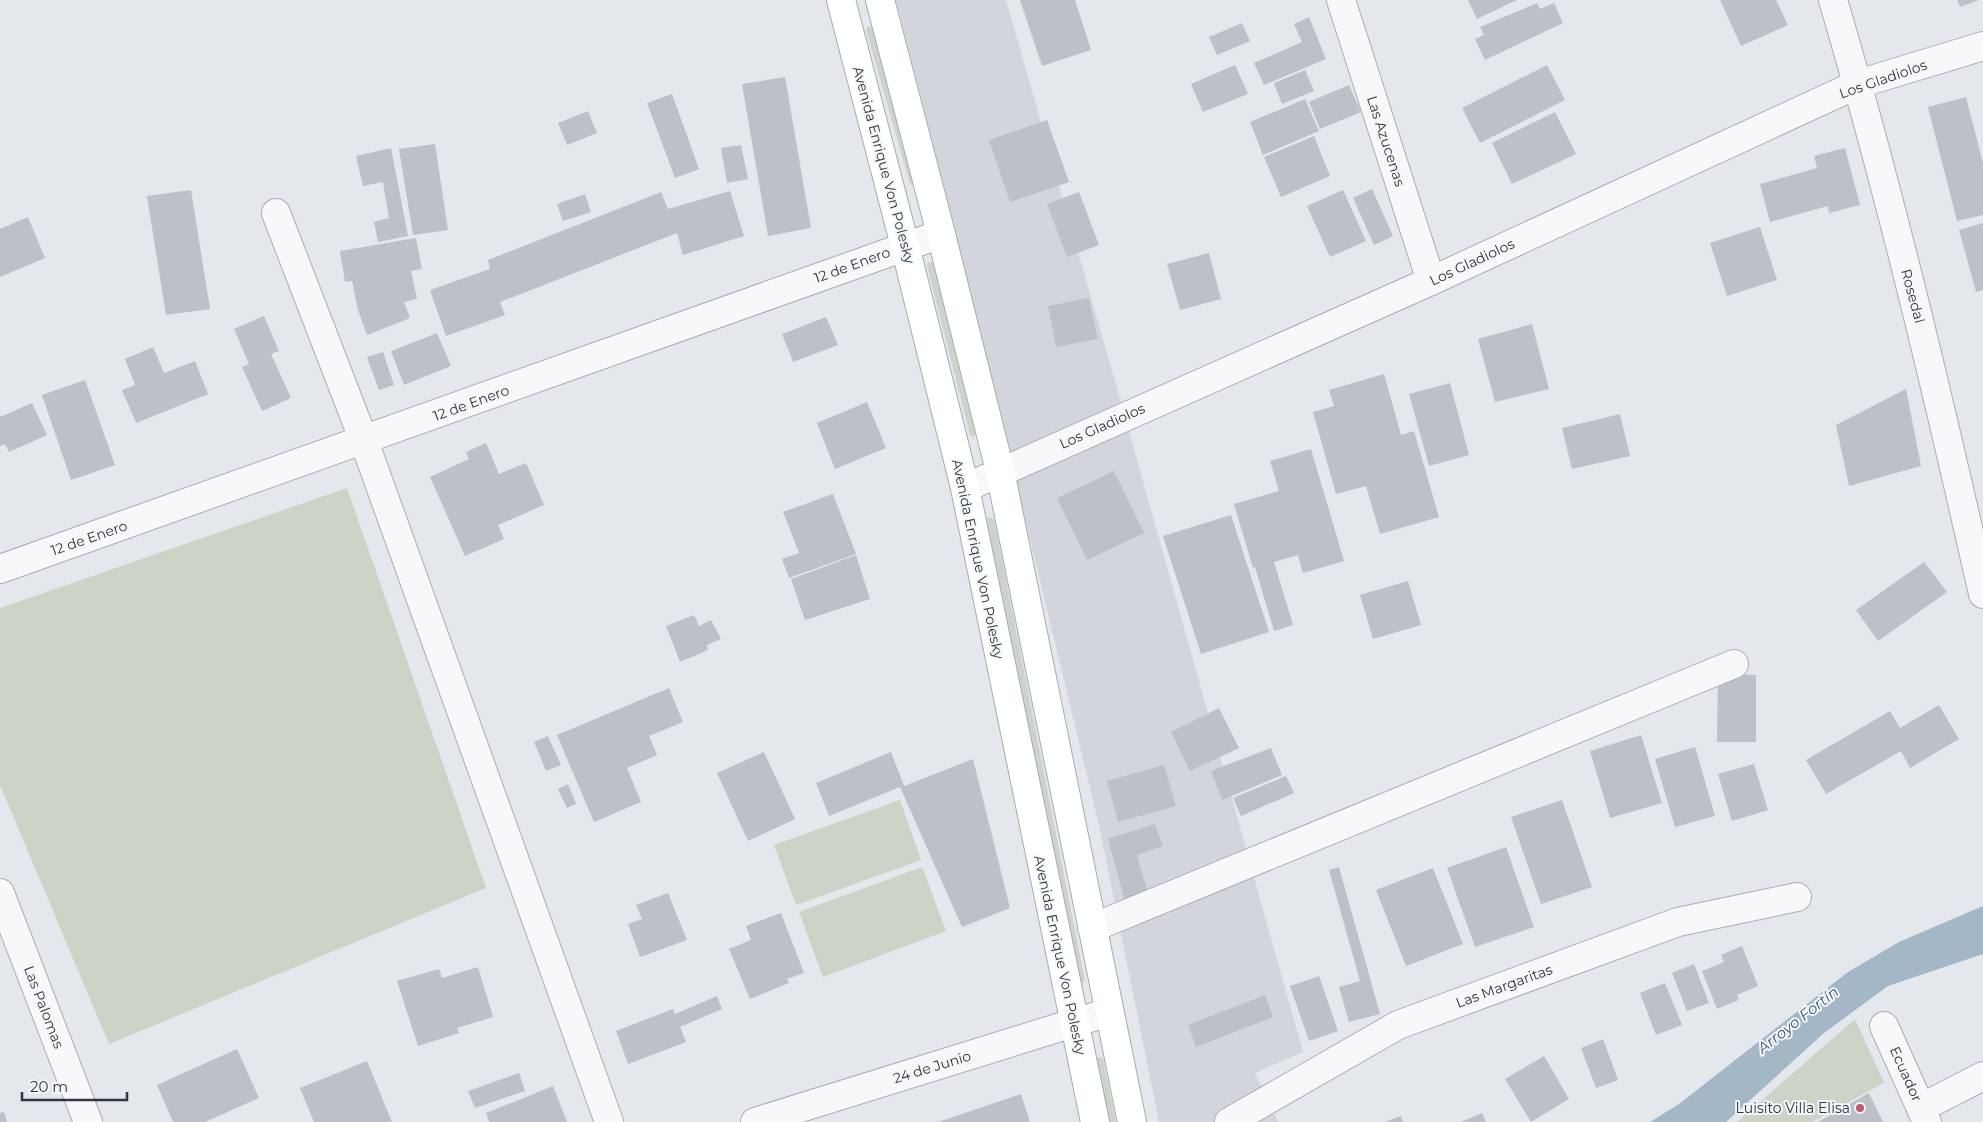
<svg xmlns="http://www.w3.org/2000/svg" width="1983" height="1122" font-family="Montserrat,sans-serif">
	<style>
		.built { fill: #d2d6dc }
		.green { fill: #cbd4c6 }
		.water { fill: #a3b7c7 }
		.building { fill: #bcc1c7 }
		.lines { fill: none; stroke-linecap: round; stroke-linejoin: round }
		.minor-casing { stroke: #a9aeb5; stroke-width: 30 }
		.major-casing { stroke: #a4acb5; stroke-width: 30 }
		.minor { stroke: #f6f8f9; stroke-width: 28 }
		.major { stroke: #fff; stroke-width: 28 }
		.poi-dot { fill: #c3566f; stroke: #f4f6f8; stroke-width: 2 }
		.labels { text-anchor: middle; stroke-width: 4; stroke-linejoin: round; paint-order: stroke }
		.street-label { font-size: 14px; fill: #2d3641; stroke: #f4f6f8 }
		.poi-label { font-size: 14px; fill: #2d3641; stroke: #f4f6f8; text-anchor: end }
		.water-label { font-size: 15px; font-style: italic; fill: #3b5872; stroke: #f4f6f8 }
	</style>
	<rect width="100%" height="100%" fill="#e4e7eb"/>
	<!-- built -->
	<path class="built" d="M896,0H1006L1118,392L1303,1052L1255,1073L1278,1122H1159L1100,830L970,290Z"/>
	<!-- green -->
	<g class="green">
		<path d="M868,26L874,28L916,185L910,184L866,30Z"/>
		<path d="M931,262L934,264L977,433L973,437L970,435L927,266L928,263Z"/>
		<path d="M347,488L486,888L109,1044L0,785V608Z"/>
		<path d="M988,517L994,519L1085,981L1081,984L1079,982L987,521Z"/>
		<path d="M900,800L921,860L796,905L774,845Z"/>
		<path d="M922,867L946,931L823,977L799,912Z"/>
		<path d="M1855,1019L1884,1083L1812,1122H1737Z"/>
		<path d="M1100,1057L1103,1059L1116,1122H1109L1096,1060L1097,1058Z"/>
	</g>
	<!-- water -->
	<path class="water" d="M1983,906V954L1888,986L1824,1033L1726,1122H1650L1679,1104L1848,972L1899,942Z"/>
	<!-- building -->
	<g class="building">
		<path d="M1020,0H1075L1091,50L1042,66Z"/>
		<path d="M1468,0H1517L1477,19Z"/>
		<path d="M1720,0H1776L1788,25L1741,46Z"/>
		<path d="M1957,0H1979L1960,7Z"/>
		<path d="M1537,3L1540,9L1554,3L1563,23L1485,60L1475,39L1484,35L1480,27Z"/>
		<path d="M1309,17L1326,59L1264,85L1254,63L1302,42L1294,24Z"/>
		<path d="M1242,23L1250,41L1217,55L1209,37Z"/>
		<path d="M1235,65L1248,94L1203,112L1191,84Z"/>
		<path d="M1547,65L1565,100L1480,143L1462,108Z"/>
		<path d="M1305,70L1314,91L1282,104L1274,83Z"/>
		<path d="M785,77L811,228L768,236L742,84Z"/>
		<path d="M1349,85L1361,112L1320,129L1309,102Z"/>
		<path d="M672,94L699,169L675,178L647,103Z"/>
		<path d="M1966,97L1983,163V215L1957,221L1928,107Z"/>
		<path d="M1305,99L1319,131L1263,155L1250,122Z"/>
		<path d="M588,111L597,133L567,145L558,123Z"/>
		<path d="M1555,112L1576,154L1512,184L1492,143Z"/>
		<path d="M1047,120L1069,182L1010,202L989,140Z"/>
		<path d="M1314,136L1330,176L1281,197L1264,157Z"/>
		<path d="M435,144L448,230L413,235L399,149Z"/>
		<path d="M741,145L748,179L727,183L721,148Z"/>
		<path d="M391,148L408,236L378,242L374,222L389,218L383,182L363,186L356,156Z"/>
		<path d="M1845,148L1860,205L1829,213L1828,206L1770,222L1760,184L1817,168L1814,156Z"/>
		<path d="M1372,189L1393,236L1374,245L1353,198Z"/>
		<path d="M191,190L210,309L166,315L147,196Z"/>
		<path d="M1343,190L1366,241L1330,257L1307,206Z"/>
		<path d="M730,191L744,236L683,255L677,233L500,302L505,315L446,336L430,290L490,269L488,260L661,192L668,209Z"/>
		<path d="M1079,192L1099,245L1067,257L1047,204Z"/>
		<path d="M585,194L591,212L563,221L557,204Z"/>
		<path d="M28,217L45,258L0,277V229Z"/>
		<path d="M1983,223V290L1976,292L1959,230Z"/>
		<path d="M1760,227L1777,280L1727,296L1710,243Z"/>
		<path d="M416,238L422,269L411,271L417,299L404,302L410,318L367,335L358,310L352,281L345,282L340,251Z"/>
		<path d="M1209,253L1221,299L1180,310L1167,264Z"/>
		<path d="M1089,298L1098,339L1056,347L1048,306Z"/>
		<path d="M264,316L279,351L271,354L291,398L262,411L242,367L249,364L234,329Z"/>
		<path d="M826,317L838,345L793,362L782,334Z"/>
		<path d="M1532,324L1549,389L1495,402L1478,339Z"/>
		<path d="M437,333L451,366L404,385L391,351Z"/>
		<path d="M153,347L164,373L195,361L208,394L136,423L122,390L135,385L125,359Z"/>
		<path d="M383,352L394,385L379,390L367,357Z"/>
		<path d="M1384,374L1401,435L1414,431L1439,517L1380,534L1366,486L1336,494L1313,412L1334,406L1329,390Z"/>
		<path d="M85,380L115,465L71,480L42,395Z"/>
		<path d="M1450,383L1469,455L1429,466L1409,394Z"/>
		<path d="M1906,389L1921,466L1849,486L1836,425Z"/>
		<path d="M867,402L886,448L835,469L817,423Z"/>
		<path d="M32,403L47,435L9,452L5,444L0,446V417Z"/>
		<path d="M1620,414L1630,456L1572,469L1562,428Z"/>
		<path d="M486,443L499,474L526,463L544,505L498,525L504,539L465,556L430,477L469,459L466,452Z"/>
		<path d="M1311,449L1344,561L1303,573L1298,555L1274,562L1293,625L1274,631L1255,567L1253,568L1234,504L1279,491L1270,461Z"/>
		<path d="M1114,471L1144,533L1087,560L1057,498Z"/>
		<path d="M833,494L856,554L789,578L782,559L799,553L783,512Z"/>
		<path d="M1231,515L1269,632L1201,654L1163,536Z"/>
		<path d="M856,555L870,599L805,620L791,579Z"/>
		<path d="M1924,562L1947,592L1878,641L1856,610Z"/>
		<path d="M1408,581L1421,625L1373,639L1360,595Z"/>
		<path d="M694,615L699,626L711,620L721,639L707,645L708,650L680,662L666,626Z"/>
		<path d="M1718,674L1756,675V742H1717Z"/>
		<path d="M669,688L683,722L649,736L657,755L627,768L641,802L594,822L557,735Z"/>
		<path d="M1939,705L1959,739L1910,768L1901,751L1826,794L1806,760L1890,711L1900,728Z"/>
		<path d="M1219,708L1239,748L1190,771L1171,732Z"/>
		<path d="M1641,735L1662,803L1610,818L1590,751Z"/>
		<path d="M548,736L561,765L546,771L534,742Z"/>
		<path d="M1695,747L1715,816L1675,827L1655,759Z"/>
		<path d="M1271,748L1282,775L1222,800L1211,771Z"/>
		<path d="M764,752L795,819L748,841L717,773Z"/>
		<path d="M891,752L904,786L973,759L1010,908L962,927L900,787L829,816L816,783Z"/>
		<path d="M1754,764L1768,810L1732,821L1718,774Z"/>
		<path d="M1164,765L1176,806L1118,822L1107,781Z"/>
		<path d="M1286,776L1294,793L1241,816L1233,798Z"/>
		<path d="M568,784L576,804L567,808L558,789Z"/>
		<path d="M1562,800L1592,887L1541,904L1511,817Z"/>
		<path d="M1155,824L1163,846L1137,855L1150,901L1127,908L1108,839Z"/>
		<path d="M1506,847L1534,927L1475,947L1447,868Z"/>
		<path d="M1339,867L1380,1014L1349,1022L1339,987L1360,981L1329,870Z"/>
		<path d="M1433,868L1463,944L1406,966L1376,890Z"/>
		<path d="M668,893L687,940L640,957L628,924L642,919L636,905Z"/>
		<path d="M781,913L804,973L787,979L789,983L750,999L729,949L751,940L746,926Z"/>
		<path d="M1742,946L1758,986L1737,995L1739,1000L1717,1009L1702,971L1724,962L1721,955Z"/>
		<path d="M1694,964L1709,1003L1687,1011L1672,973Z"/>
		<path d="M478,967L493,1017L457,1028L459,1033L418,1046L397,981L439,969L442,978Z"/>
		<path d="M1319,976L1338,1031L1309,1041L1290,986Z"/>
		<path d="M1665,983L1682,1025L1656,1035L1640,993Z"/>
		<path d="M1265,995L1273,1017L1196,1047L1188,1025Z"/>
		<path d="M717,996L722,1009L680,1027L686,1042L628,1064L616,1031L673,1009L675,1014Z"/>
		<path d="M1603,1039L1618,1080L1596,1088L1581,1048Z"/>
		<path d="M237,1049L259,1098L205,1122H173L157,1085Z"/>
		<path d="M1544,1056L1569,1099L1531,1122L1505,1079Z"/>
		<path d="M367,1061L392,1122H314L300,1088Z"/>
		<path d="M519,1073L525,1091L475,1108L468,1091Z"/>
		<path d="M553,1086L567,1122H489L486,1113Z"/>
		<path d="M1869,1093L1883,1122H1818Z"/>
		<path d="M1021,1094L1030,1122H938Z"/>
		<path d="M4,1112L7,1122H0V1113Z"/>
		<path d="M1482,1113L1486,1122H1461Z"/>
		<path d="M1401,1116L1403,1122H1385Z"/>
	</g>
	<g class="lines">
		<!-- minor casing -->
		<g class="minor-casing">
			<g id="minor">
				<path d="M1341,0L1431,281"/>
				<path d="M1833,0C1891,196 1938,395 1983,594"/>
				<path d="M276,213L364,441L609,1122"/>
				<path d="M965,488L1431,281L1858,84L1983,46"/>
				<path d="M0,569L941,234"/>
				<path d="M0,893L88,1122"/>
				<path d="M1092,928L1734,664"/>
				<path d="M1884,1026L1927,1122"/>
				<path d="M1921,1108L1983,1076"/>
				<path d="M755,1122L1109,1012"/>
				<path d="M1229,1122L1398,1025L1678,922L1797,897"/>
			</g>
		</g>
		<!-- major casing -->
		<g class="major-casing">
			<g id="major">
				<path d="M841,0L905,246L965,488L1095,1122"/>
				<path d="M880,0L941,234L1000,471L1132,1122"/>
			</g>
		</g>
		<!-- minor -->
		<use href="#minor" class="minor"/>
		<!-- major -->
		<use href="#major" class="major"/>
	</g>
	<!-- markers -->
	<circle class="poi-dot" cx="1860" cy="1108" r="5"/>
	<g class="labels">
		<!-- street labels -->
		<g class="street-label">
			<text transform="translate(1883 79) rotate(-19)" y="5">Los Gladiolos</text>
			<text transform="translate(1386 141) rotate(72)" y="5">Las Azucenas</text>
			<text transform="translate(884 165) rotate(75)" y="5">Avenida Enrique Von Polesky</text>
			<text transform="translate(1472 262) rotate(-25)" y="5">Los Gladiolos</text>
			<text transform="translate(852 265) rotate(-20)" y="5">12 de Enero</text>
			<text transform="translate(1913 296) rotate(75)" y="5">Rosedal</text>
			<text transform="translate(471 403) rotate(-20)" y="5">12 de Enero</text>
			<text transform="translate(1102 426) rotate(-24)" y="5">Los Gladiolos</text>
			<text transform="translate(89 538) rotate(-19)" y="5">12 de Enero</text>
			<text transform="translate(978 559) rotate(78)" y="5">Avenida Enrique Von Polesky</text>
			<text transform="translate(1060 955) rotate(78)" y="5">Avenida Enrique Von Polesky</text>
			<text transform="translate(1504 986) rotate(-20)" y="5">Las Margaritas</text>
			<text transform="translate(44 1007) rotate(69)" y="5">Las Palomas</text>
			<text transform="translate(932 1067) rotate(-17)" y="5">24 de Junio</text>
			<text transform="translate(1906 1074) rotate(66)" y="5">Ecuador</text>
		</g>
		<!-- poi labels -->
		<g class="poi-label">
			<text x="1850" y="1113">Luisito Villa Elisa</text>
		</g>
		<!-- water labels -->
		<g class="water-label">
			<text transform="translate(1798 1020) rotate(-38)" y="5">Arroyo Fortín</text>
		</g>
	</g>
	<!-- scale -->
	<path d="M22 1092v8h105v-8" fill="none" stroke="#2d3641" stroke-width="2.5"/>
	<text x="30" y="1092" font-size="15" fill="#2d3641" stroke="#f4f6f8" stroke-width="4" paint-order="stroke">20 m</text>
</svg>
